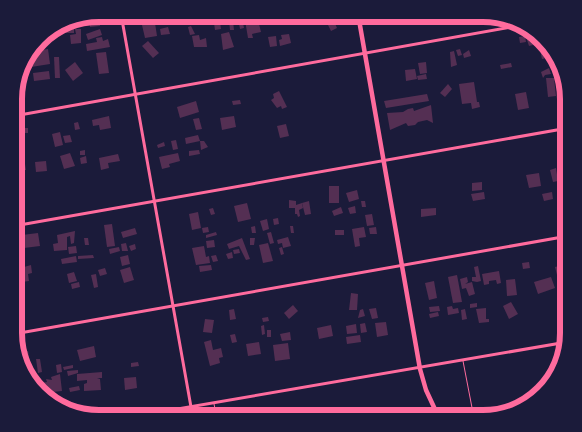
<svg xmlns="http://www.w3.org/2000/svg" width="582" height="432" font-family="'Noto Sans',sans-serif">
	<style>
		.building { fill: #542f53 }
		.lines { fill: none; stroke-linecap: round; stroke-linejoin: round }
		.service { stroke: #ff6b9d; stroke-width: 1 }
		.minor { stroke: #ff6b9d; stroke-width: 3 }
		.secondary { stroke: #ff6b9d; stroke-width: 4.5 }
		.rim { fill: none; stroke: #ff6b9d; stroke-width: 6 }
	</style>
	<rect width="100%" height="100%" fill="#1b1b3a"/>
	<!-- building -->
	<g class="building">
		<path d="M99,14L100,26L90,27L89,18Z"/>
		<path d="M144,14H154L156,16L151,22L148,19L144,24L140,21Z"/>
		<path d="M184,14H191L192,21L185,22Z"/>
		<path d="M251,14H259V17L252,18Z"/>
		<path d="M325,14H331L337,28L331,31L323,15Z"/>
		<path d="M395,14H404L405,16L395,18Z"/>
		<path d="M180,16L182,22L176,23L175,17Z"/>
		<path d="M242,18L244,28L240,29L238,19Z"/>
		<path d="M245,20H249L250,25V22L255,21L256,25L259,24L261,32L252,34L253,38H248Z"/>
		<path d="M229,21H233L234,30H230Z"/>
		<path d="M220,22L221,29L215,30L214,23Z"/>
		<path d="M155,23L157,36L145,38L142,25Z"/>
		<path d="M74,24V33H65V27Z"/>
		<path d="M191,26L195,34L190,35L188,27Z"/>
		<path d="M168,27L170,34L161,35L160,29Z"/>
		<path d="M75,29H81V43L71,44L70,35L76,34Z"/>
		<path d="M100,29L102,35L88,40L86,34Z"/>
		<path d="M54,31V36H49V33Z"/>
		<path d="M229,32L234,47L223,50L221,34Z"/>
		<path d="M289,34L291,43L280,46L279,40L282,39L281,35Z"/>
		<path d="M534,34L539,35L550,50L552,57L542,59L540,50L543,49L541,40L535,41Z"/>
		<path d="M199,35L200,40L206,38L207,47H194L192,36Z"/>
		<path d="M276,36L277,46L270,47L268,37Z"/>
		<path d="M525,36L526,42L520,43L519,37Z"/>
		<path d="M102,37L103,41L108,39L110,47L87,51L86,44L97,42L96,38Z"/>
		<path d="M531,39L533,45L529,46L527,40Z"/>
		<path d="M148,41L159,53L153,58L142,46Z"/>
		<path d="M48,49L50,64L31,67L30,59L35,51Z"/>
		<path d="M460,49L462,55L458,56L456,50Z"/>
		<path d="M469,50L471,56L464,58L463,54Z"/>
		<path d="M454,51L457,65L451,67L450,52Z"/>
		<path d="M106,52L109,73L99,74L96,53Z"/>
		<path d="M54,57H59L60,78H55Z"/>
		<path d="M75,62L83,73L73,81L65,70Z"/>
		<path d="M426,62L427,73L420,74L418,63Z"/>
		<path d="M511,63L512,67L501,69L500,65Z"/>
		<path d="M549,68L551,74L545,75L543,78L541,72Z"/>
		<path d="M415,69L417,79L406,81L405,70Z"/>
		<path d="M49,71L50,79L34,81L33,73Z"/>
		<path d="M426,74L427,79L418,80L417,76Z"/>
		<path d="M546,78H554L556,96L548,97Z"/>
		<path d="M474,82L477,102H479L480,107L472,109L471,103L462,104L459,84Z"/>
		<path d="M448,84L452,89L445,97L440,93Z"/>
		<path d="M279,91L287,107L282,109L281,106L277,108L271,100L274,98L273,94Z"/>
		<path d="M526,92L529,108L518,110L515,94Z"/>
		<path d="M427,94L429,101L386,108L384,101Z"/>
		<path d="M240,100L241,104L233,105L232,101Z"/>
		<path d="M196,101L199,112L180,118L177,107Z"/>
		<path d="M431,105L433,123L427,120L418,122L415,125L408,126L406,123L390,130L387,113L403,112L408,109L413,108L414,111Z"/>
		<path d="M109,116L111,128L100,130L99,125L93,126L92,120Z"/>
		<path d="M234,116L236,127L222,130L220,118Z"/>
		<path d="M199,118L202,129L196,130L193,119Z"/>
		<path d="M78,122L80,129L75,130L74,123Z"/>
		<path d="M286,124L289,136L280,138L277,126Z"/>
		<rect x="21" y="128" width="7" height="5"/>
		<path d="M60,132L63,145L55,147L52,134Z"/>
		<path d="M70,135L72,142L65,143L63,136Z"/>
		<path d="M198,135L200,141L186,144L185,138Z"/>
		<path d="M176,140L178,149L173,150L171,141Z"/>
		<path d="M200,141H204L208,147L201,150Z"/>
		<path d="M164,142L165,146L158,148L157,145Z"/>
		<path d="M85,150V155H80V151Z"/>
		<path d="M199,150L200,154L189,156V151Z"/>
		<path d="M70,153L75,166L64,169L60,156Z"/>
		<path d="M178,153L180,161L169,164L170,167L162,169L159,157Z"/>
		<path d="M118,154L120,161L108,163L109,168L101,170L99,158Z"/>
		<path d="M86,156L87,163L81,164L80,158Z"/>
		<path d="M46,161L47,171L36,172L35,162Z"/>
		<path d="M25,164L26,170L14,171V165Z"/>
		<path d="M556,168L558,181L553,182L550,170Z"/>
		<path d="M539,173L541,186L529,188L526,175Z"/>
		<path d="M482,182V190L472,191V183Z"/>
		<path d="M23,184L25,191L20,193L18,186Z"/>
		<rect x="329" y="186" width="10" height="17"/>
		<path d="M357,190L359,199L349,202L346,193Z"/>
		<path d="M484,192L485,199L473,201L471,194Z"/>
		<path d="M552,192L553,199L544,201L542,194Z"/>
		<rect x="14" y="194" width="7" height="5"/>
		<path d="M289,200L296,201V205L302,203L303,208L299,210L300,216L298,217L297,214H295V208H289Z"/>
		<path d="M309,201L311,214L305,215L302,203Z"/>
		<path d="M361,201H365L366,207H362Z"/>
		<path d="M247,203L251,219L238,222L234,206Z"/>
		<path d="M355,206L356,213L350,214L348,208Z"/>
		<path d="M341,207L343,213L334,216L332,211Z"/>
		<path d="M213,208L215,214L211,215L209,209Z"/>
		<path d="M436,208V215L421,217V209Z"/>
		<path d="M198,212L201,228L192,230L189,214Z"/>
		<path d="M372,214L374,225L367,226L365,215Z"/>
		<path d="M278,218L279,224L274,225L273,219Z"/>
		<path d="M267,219L269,229L263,231L260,221Z"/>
		<path d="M112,224L115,246L107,247L104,225Z"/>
		<path d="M255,226L256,233H252L251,227Z"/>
		<path d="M290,226H293L294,233H291Z"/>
		<path d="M208,227L209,232L203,233L202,228Z"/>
		<path d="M364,227L366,237L359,238L360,246L355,247L352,229Z"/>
		<path d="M376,227L377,234H370L369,228Z"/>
		<path d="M135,228L137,234L123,238L121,232Z"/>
		<rect x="335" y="230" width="9" height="5"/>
		<path d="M75,231L74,243L71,244L70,236L67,237V250L54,251L53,244L58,243L57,235Z"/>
		<path d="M216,232L217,235L206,238V235Z"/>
		<path d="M271,232L274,243L270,244L267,233Z"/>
		<path d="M38,233L40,246L16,249L14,236Z"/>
		<path d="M288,237L291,246L283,248L282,243L278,244L277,240Z"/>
		<path d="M84,238H88L89,245H85Z"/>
		<path d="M242,238L250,259L246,260L239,246L229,249L227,244Z"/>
		<path d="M250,238H255L254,245H250Z"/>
		<path d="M214,240L215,247L207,248L206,241Z"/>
		<path d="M126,243L128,251H122L121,244Z"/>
		<path d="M268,243L273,261L263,263L259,245Z"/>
		<path d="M135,244L136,249L131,251L129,246Z"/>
		<path d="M76,246L77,253L69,254L68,247Z"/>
		<path d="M204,246L206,257L209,256L210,263L196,265L192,248Z"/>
		<path d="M119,247L120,251L110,254L109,249Z"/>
		<path d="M282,247L284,254L281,255L279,248Z"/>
		<path d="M239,249L240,253L234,254L233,250Z"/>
		<path d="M232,252L233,258L228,259L226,254Z"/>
		<path d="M93,255L94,258L78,259V256Z"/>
		<path d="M128,255L130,264L122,266L120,257Z"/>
		<path d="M216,255L218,261L213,262L211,256Z"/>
		<path d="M76,256L77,262L62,264L61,259Z"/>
		<path d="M529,262L530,268L523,269L522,263Z"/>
		<path d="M16,265L17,269L31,265L32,273L28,274L29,281L14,283V266Z"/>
		<path d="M211,265L212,270L200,272L199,266Z"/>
		<path d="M563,265L565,273L557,275L555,267Z"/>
		<path d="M478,266L481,281L477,282L472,281V277H476L474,267Z"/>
		<path d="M130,267L134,280L124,283L120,270Z"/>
		<path d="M105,268L107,274L100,276L98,270Z"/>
		<path d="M499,271L501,283L497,284L496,280L489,281V284L484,285L482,274Z"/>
		<path d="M74,272L77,281L69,283L67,274Z"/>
		<path d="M96,274L98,287L94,288L91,275Z"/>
		<path d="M457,275L462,302L453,303L448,277Z"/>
		<path d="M467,277L468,282L465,284L472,282L475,294L469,296L466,288L462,289L460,279Z"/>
		<path d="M551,277L555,288L538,294L534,282Z"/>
		<path d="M515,279L517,295L507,296L506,280Z"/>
		<path d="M434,281L437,298L429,300L425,283Z"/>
		<path d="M79,282L80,287L72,289L71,284Z"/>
		<path d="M351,293L358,294L357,310H349Z"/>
		<path d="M511,302L518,314L509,319L503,306Z"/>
		<path d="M477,303V307L470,308V304Z"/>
		<path d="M293,305L298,311L289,319L284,313Z"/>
		<path d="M439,306L440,311L430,312L429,307Z"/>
		<path d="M452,306L453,309L458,308L459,313L448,315L447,307Z"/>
		<path d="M376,308L378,318L372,319L369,309Z"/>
		<path d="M486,308V319H489V322L479,323L476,309Z"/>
		<path d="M234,309L236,319L230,320L229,310Z"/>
		<path d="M363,309L365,316L358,318L360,310Z"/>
		<path d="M465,309L467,319L462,320L461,310Z"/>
		<path d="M438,312L439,316L430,318L429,314Z"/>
		<path d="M268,317L269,321L263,322L262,318Z"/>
		<path d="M205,319L214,320L212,333L203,332Z"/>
		<path d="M386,322L388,335L377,337L375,323Z"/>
		<path d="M365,323L367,332L361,333L360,324Z"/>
		<path d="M356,324L357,333L347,334L346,326Z"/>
		<path d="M264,325L265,334L262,335L261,326Z"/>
		<path d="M331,325L333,336L319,339L317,328Z"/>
		<rect x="267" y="330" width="4" height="7"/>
		<path d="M290,332L291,340L282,341L280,334Z"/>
		<path d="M235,334L237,342L232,343L230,335Z"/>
		<path d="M360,335L361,342L347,344L346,337Z"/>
		<path d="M211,340L213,350L221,348L223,357L219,358L220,363L210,366L204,342Z"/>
		<path d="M259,342L261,354L248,356L246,344Z"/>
		<path d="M288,343L290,359L275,361L273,345Z"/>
		<path d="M94,346L96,357L80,361L77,350Z"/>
		<path d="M28,351L31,370L24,372L19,353Z"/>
		<path d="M36,359H40L42,372L38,373Z"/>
		<path d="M138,362L139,366L131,367V363Z"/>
		<path d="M61,364L62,372L57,373L56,365Z"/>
		<path d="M73,365V368L64,370L63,367Z"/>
		<path d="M78,370V373L68,376L67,371Z"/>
		<path d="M102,372V378H97L100,379L101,390L84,391V384L87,383V380L77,381V374Z"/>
		<path d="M60,374L62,391L43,393L41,383L47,382L46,379L52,380L51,377Z"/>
		<path d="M136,377L137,388L125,390L124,378Z"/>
		<path d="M79,386L80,390L70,392L69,388Z"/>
	</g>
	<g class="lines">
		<!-- service -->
		<g class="service">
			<path d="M463,361L474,418"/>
			<path d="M214,404L217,418"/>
			<path d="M288,418L330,411"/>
		</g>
		<!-- minor -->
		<g class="minor">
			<path d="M121,14L191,407"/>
			<path d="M14,116L517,26"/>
			<path d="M14,226L568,128"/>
			<path d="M14,334L568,236"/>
			<path d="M125,418L567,342"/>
		</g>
		<!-- secondary -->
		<path class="secondary" d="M358,14L420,369L426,390L439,418"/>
	</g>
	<!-- crop -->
	<path d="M0 0H582V432H0ZM99 22H483A77 77 0 0 1 560 99V333A77 77 0 0 1 483 410H99A77 77 0 0 1 22 333V99A77 77 0 0 1 99 22Z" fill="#1b1b3a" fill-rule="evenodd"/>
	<path class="rim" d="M99 22H483A77 77 0 0 1 560 99V333A77 77 0 0 1 483 410H99A77 77 0 0 1 22 333V99A77 77 0 0 1 99 22Z"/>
</svg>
